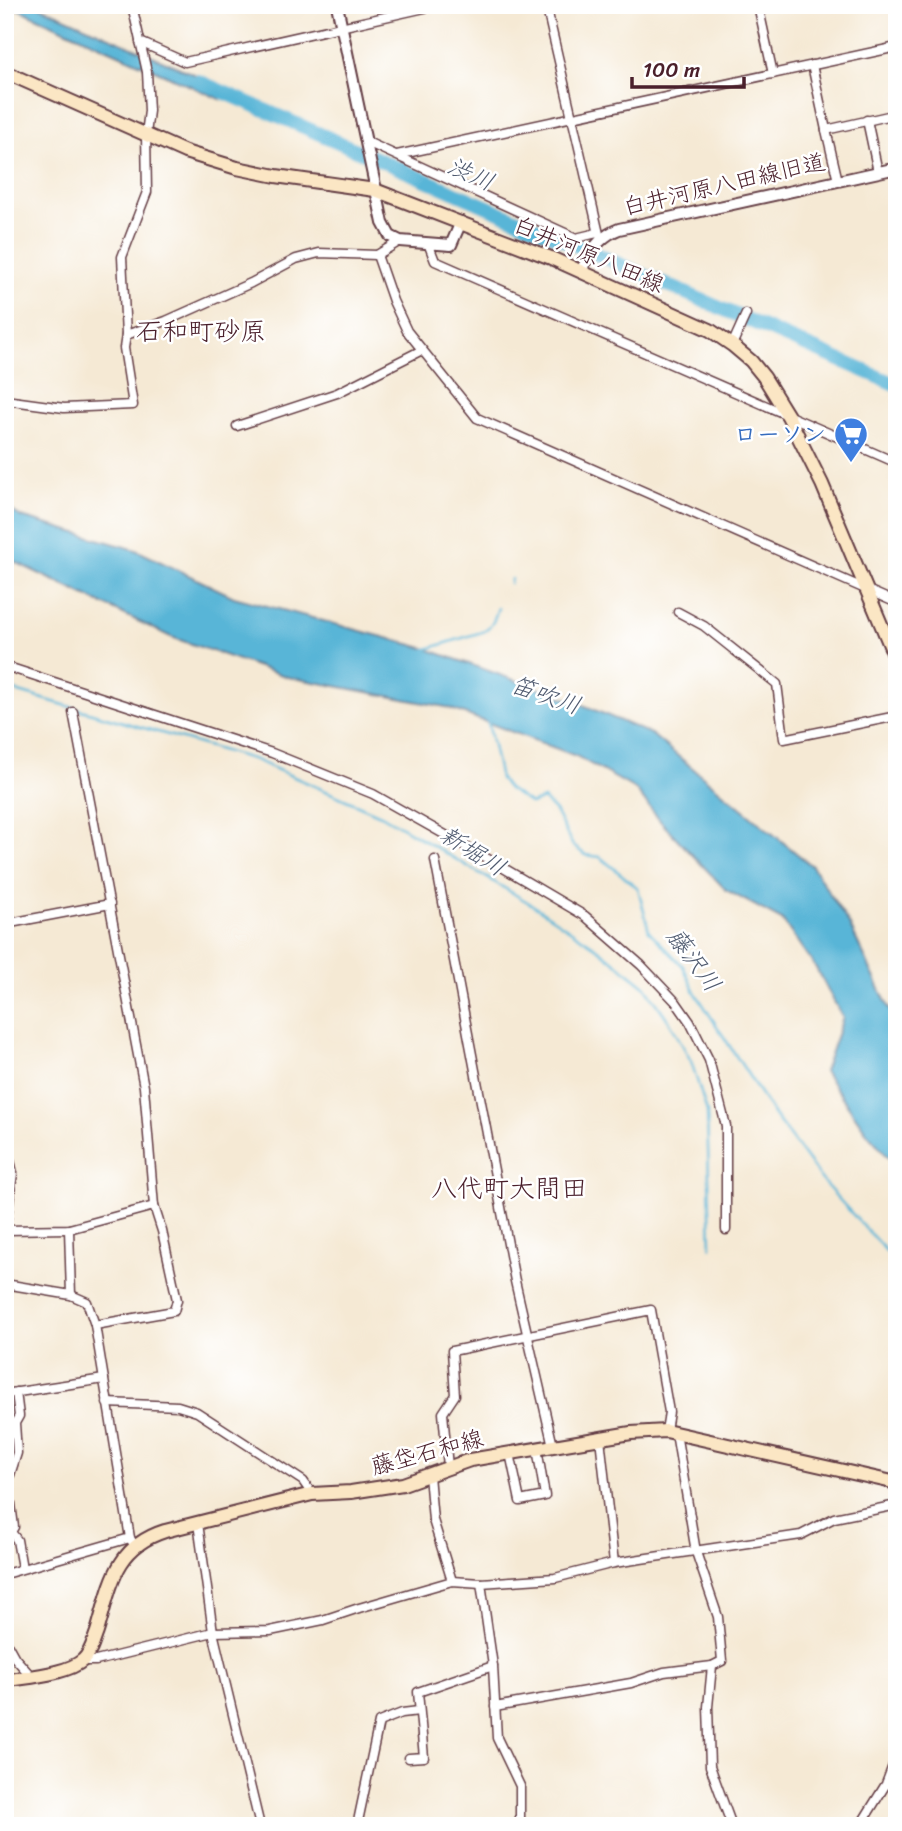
<svg xmlns="http://www.w3.org/2000/svg" width="902" height="1831" font-family="Sriracha,'Klee One',sans-serif">
	<style>
		.water { fill: #59b5d7; stroke: #526a81; stroke-width: 2 }
		.lines { fill: none; stroke-linecap: round; stroke-linejoin: round }
		.stream { stroke: #59b5d7; stroke-width: 2.5 }
		.river { stroke: #59b5d7; stroke-width: 14 }
		.minor-casing { stroke: #643d44; stroke-width: 11 }
		.tertiary-casing { stroke: #643d44; stroke-width: 14 }
		.secondary-casing { stroke: #643d44; stroke-width: 16 }
		.minor { stroke: #fff; stroke-width: 8 }
		.tertiary { stroke: #fff; stroke-width: 10 }
		.secondary { stroke: #fbe6c4; stroke-width: 12 }
		.labels { text-anchor: middle; stroke-width: 5; stroke-linejoin: round; paint-order: stroke }
		.street-label { font-size: 23px; fill: #4a1f2b; stroke: #fff }
		.shop-label { font-size: 23px; font-weight: bold; fill: #366cbe; stroke: #fff; text-anchor: end }
		.water-label { font-size: 24px; font-style: italic; fill: #505b70; stroke: #fff }
		.quarter-label { font-size: 26px; fill: #4a1f2b; stroke: #fff }
	</style>
	<rect width="100%" height="100%" fill="#fff"/>
	<filter id="ink" filterUnits="userSpaceOnUse"><feTurbulence type="fractalNoise" baseFrequency=".0143" numOctaves="2"/><feDisplacementMap in="SourceGraphic" scale="14" xChannelSelector="R" yChannelSelector="G"/><feConvolveMatrix kernelMatrix="1 2 1 2 8 2 1 2 1" color-interpolation-filters="sRGB"/></filter>
	<filter id="wash" filterUnits="userSpaceOnUse"><feTurbulence type="fractalNoise" baseFrequency=".00686" numOctaves="4" result="noise"/><feDisplacementMap in="SourceGraphic" scale="28" xChannelSelector="R" yChannelSelector="G"/><feGaussianBlur stdDeviation="1.57" result="paint"/><feColorMatrix in="noise" values="0 0 0 0 0 0 0 0 0 0 0 0 0 0 0 0 0 1.4 0 .05"/><feComposite in="paint" operator="in"/></filter>
	<g filter="url(#wash)">
		<rect width="100%" height="100%" fill="#f5e9d4"/>
		<!-- water -->
		<g class="water">
			<path d="M9,5H37L214,83L220,99Z"/>
			<path d="M5,506L21,517L136,550L234,597L424,648L576,702L651,734L812,866L849,924L897,1025V1167L867,1133L824,1071L843,1018L816,968L782,920L726,890L662,823L635,789L576,756L446,707L288,677L171,637L5,557Z"/>
		</g>
		<g class="lines">
			<!-- stream -->
			<g class="stream">
				<path d="M510,583L511,579"/>
				<path d="M424,650L485,631L493,622L498,608"/>
				<path d="M5,688L255,760L383,816L531,904L600,950L645,986L671,1024L691,1061L707,1112L711,1247"/>
				<path d="M488,722L500,779L508,789L531,804L543,799L555,811L573,846L586,855L600,857L638,888L649,931L683,966L695,992L774,1115L825,1184L897,1263"/>
			</g>
			<!-- river -->
			<path class="river" d="M198,81L897,385"/>
		</g>
	</g>
	<g filter="url(#ink)">
		<g class="lines">
			<!-- minor casing -->
			<g class="minor-casing">
				<g id="minor">
					<path d="M546,5L599,234"/>
					<path d="M758,5L773,74"/>
					<path d="M140,42L185,62L438,5"/>
					<path d="M812,65L826,130"/>
					<path d="M867,120L878,172"/>
					<path d="M367,142L576,238L597,233"/>
					<path d="M397,155L897,47"/>
					<path d="M838,181L826,130L897,114"/>
					<path d="M428,243L435,261L897,463"/>
					<path d="M377,255L393,301L407,331L477,418L897,603"/>
					<path d="M126,335L166,321L251,283L296,259L319,253L377,255L400,241"/>
					<path d="M732,345L746,314"/>
					<path d="M5,400L64,408L133,405L124,348L126,335L122,257L147,192L146,134L149,111L147,72L132,5"/>
					<path d="M237,426L337,393L422,350"/>
					<path d="M678,612L704,626L777,684L784,739L897,716"/>
					<path d="M5,666L272,753L373,794L495,863L585,916L641,965L676,1002L690,1022L709,1060L726,1126V1230"/>
					<path d="M73,712L144,1087L154,1206L162,1231L177,1300L174,1311L95,1325"/>
					<path d="M435,860L515,1281L553,1446"/>
					<path d="M5,924L110,904"/>
					<path d="M5,1140L13,1173L5,1231"/>
					<path d="M69,1229L71,1295"/>
					<path d="M5,1230L69,1229L154,1206"/>
					<path d="M5,1284L71,1295L87,1302L95,1325L130,1538L134,1545"/>
					<path d="M16,1392L19,1416L15,1423L17,1453L8,1481L14,1527L11,1532L17,1540L22,1568"/>
					<path d="M5,1394L104,1379"/>
					<path d="M107,1403L178,1406L197,1412L303,1481L312,1494"/>
					<path d="M600,1438L614,1563"/>
					<path d="M510,1453L520,1501L545,1496L537,1448"/>
					<path d="M448,1467L443,1413L455,1395L452,1351L651,1310L669,1412L666,1431"/>
					<path d="M429,1475L433,1520L452,1581"/>
					<path d="M198,1523L213,1632L260,1826"/>
					<path d="M5,1574L130,1538"/>
					<path d="M481,1583L493,1666L497,1738L520,1786V1826"/>
					<path d="M5,1640L15,1658L31,1676"/>
					<path d="M82,1661H96L213,1632L270,1631L323,1620L359,1608L452,1581L481,1583L555,1578L614,1563L801,1535L834,1518L897,1505"/>
					<path d="M712,1666L708,1707L710,1766L732,1826"/>
					<path d="M495,1707L631,1683L664,1672L712,1666L722,1661L718,1617L696,1552L676,1433"/>
					<path d="M409,1758L424,1757L418,1692L493,1666"/>
					<path d="M357,1826L379,1722L402,1713L419,1711"/>
					<path d="M860,1826L886,1784L897,1755"/>
				</g>
			</g>
			<!-- tertiary casing -->
			<g class="tertiary-casing">
				<g id="tertiary">
					<path d="M337,5L383,223L390,236L400,241L451,245L461,222"/>
					<path d="M581,272C588,254 600,236 619,229L897,168"/>
				</g>
			</g>
			<!-- secondary casing -->
			<g class="secondary-casing">
				<g id="secondary">
					<path d="M5,72L185,152L237,168L276,176L375,190L551,258L710,330L732,345L751,361L764,377L788,416L822,484L897,662"/>
					<path d="M5,1681C26,1677 68,1674 83,1660C91,1653 93,1642 97,1632C111,1586 114,1547 165,1531L312,1494L351,1492L403,1484L470,1460L631,1433L666,1431L897,1483"/>
				</g>
			</g>
			<!-- minor -->
			<use href="#minor" class="minor"/>
			<!-- tertiary -->
			<use href="#tertiary" class="tertiary"/>
			<!-- secondary -->
			<use href="#secondary" class="secondary"/>
		</g>
	</g>
	<!-- icons -->
	<defs>
		<g id="supermarket-pin" transform="scale(1.75)"><path d="M0 17L-7.5 6A9.5 9.5 0 1 1 7.5 6Z" fill="#3f7fe0" stroke="#fff"/><path d="M-6-5.5h2.5l.6 2H6L4.5 2H-2.5L-4.4-4H-6ZM-1.5 3.2a1.3 1.3 0 1 0 .1 0ZM3 3.2a1.3 1.3 0 1 0 .1 0Z" fill="#fff"/></g>
	</defs>
	<g fill-rule="evenodd">
		<use href="#supermarket-pin" x="851" y="434"/>
	</g>
	<g class="labels">
		<!-- street labels -->
		<g class="street-label">
			<text transform="translate(724 184) rotate(-13)" y="8">白井河原八田線旧道</text>
			<text transform="translate(589 254) rotate(23)" y="8">白井河原八田線</text>
			<text transform="translate(427 1452) rotate(-15)" y="8">藤垈石和線</text>
		</g>
		<!-- shop labels -->
		<g class="shop-label">
			<text x="826" y="442">ローソン</text>
		</g>
		<!-- water labels -->
		<g class="water-label">
			<text transform="translate(471 174) rotate(24)" y="8">渋川</text>
			<text transform="translate(546 695) rotate(19)" y="8">笛吹川</text>
			<text transform="translate(473 851) rotate(32)" y="8">新堀川</text>
			<text transform="translate(694 960) rotate(53)" y="8">藤沢川</text>
		</g>
		<!-- quarter labels -->
		<g class="quarter-label">
			<text x="201" y="340">石和町砂原</text>
			<text x="509" y="1197">八代町大間田</text>
		</g>
	</g>
	<!-- margin -->
	<rect width="902" height="1831" fill="none" stroke="#fff" stroke-width="28"/>
	<!-- scale -->
	<path d="M632 77v10h112v-10" fill="none" stroke="#4a1f2b" stroke-width="3.5"/>
	<text x="643" y="77" font-size="21" fill="#4a1f2b" stroke="#ffffff" stroke-width="5" paint-order="stroke">100 m</text>
</svg>
